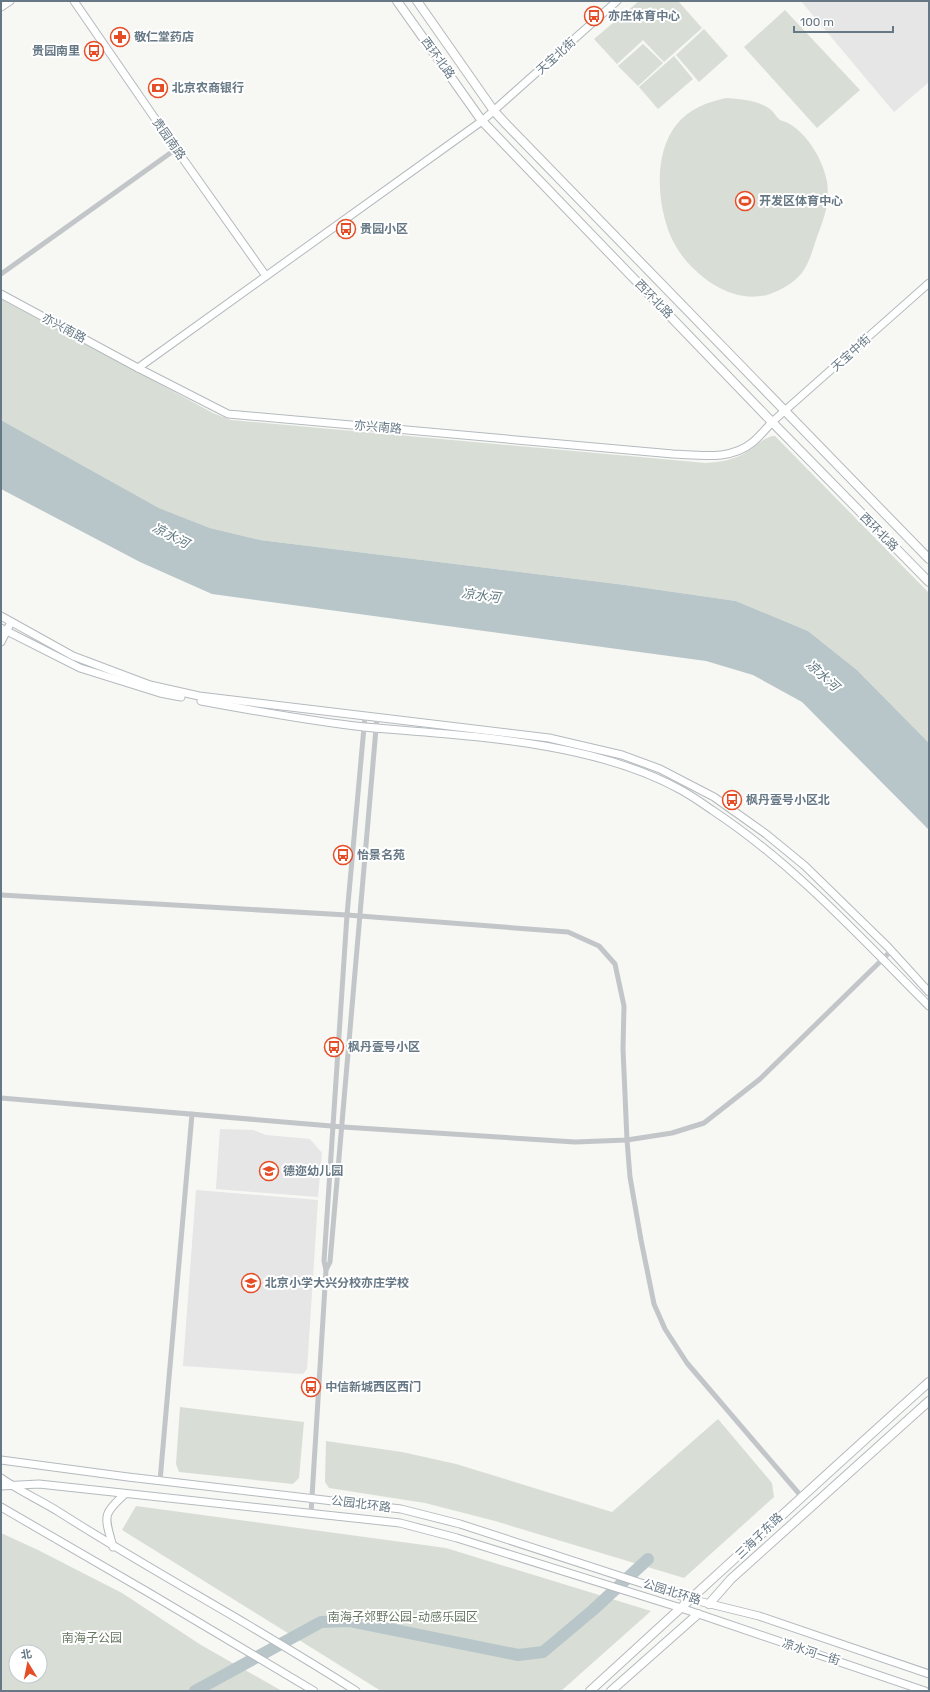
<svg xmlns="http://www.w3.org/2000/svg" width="930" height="1692" font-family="Rubik,'Noto Sans SC',sans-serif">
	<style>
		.built { fill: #e5e6e5 }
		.green { fill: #d8ded5; fill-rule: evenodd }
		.water { fill: #b8c6c9 }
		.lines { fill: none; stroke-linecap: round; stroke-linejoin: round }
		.river { stroke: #b8c6c9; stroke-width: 12 }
		.secondary-casing { stroke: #b4babe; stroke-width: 9 }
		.primary-casing { stroke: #b5babd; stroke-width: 10 }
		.street { stroke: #c2c6c9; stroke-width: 5 }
		.secondary { stroke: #fff; stroke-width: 7 }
		.primary { stroke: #fff; stroke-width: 8 }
		.labels { text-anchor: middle; stroke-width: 4; stroke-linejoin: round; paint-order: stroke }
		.poi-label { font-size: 12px; font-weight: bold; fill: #667885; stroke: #fff; text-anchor: start }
		.street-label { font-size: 12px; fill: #667885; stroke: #fff }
		.park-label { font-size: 12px; fill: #667761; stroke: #fff }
		.water-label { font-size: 13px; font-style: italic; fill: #617a81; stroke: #fff }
	</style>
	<rect width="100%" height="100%" fill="#f7f7f4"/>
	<!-- built -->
	<g class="built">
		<path d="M801,1H929V82L894,112Z"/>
		<path d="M220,1129L253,1130L266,1135L310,1139L322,1153L318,1197L216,1189Z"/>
		<path d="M196,1190L318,1200L307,1369L303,1374L183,1366Z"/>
	</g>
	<!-- green -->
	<g class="green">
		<path d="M639,1H678L702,28L664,62L643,40L617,64L594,39Z"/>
		<path d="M785,10L860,90L817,128L744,47Z"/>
		<path d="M704,29L728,56L699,82L676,55Z"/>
		<path d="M643,44L663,63L638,86L618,66Z"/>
		<path d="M674,56L693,79L658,109L639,87Z"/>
		<path d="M726,98C741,99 757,100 770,109C774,112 776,117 780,120C782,121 786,122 788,123C808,134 823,160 827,182C830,203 824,218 817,237C813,248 811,258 805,268C798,281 783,289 770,294C731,307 686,271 671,237C657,204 653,153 677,124C689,109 707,102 726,98Z"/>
		<path d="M1,298L213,413L231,420L706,463C717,462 727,461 737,457C750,453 764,435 775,436L929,593V743L857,670L808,631L736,601L625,585L260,540L210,528L159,508L1,420Z"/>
		<path d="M180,1407L304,1422L299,1478L293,1484L179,1472L176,1464Z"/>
		<path d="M718,1419L772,1483L774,1497L684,1578L495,1521L425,1503L329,1488L325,1482L326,1441L402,1452L456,1464L612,1512Z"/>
		<path d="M136,1506L446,1548L651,1611L561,1691H381L122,1530Z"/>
		<path d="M1,1533L38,1550L122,1593L201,1645L282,1691H1ZM16,1652H40V1676H16Z"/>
	</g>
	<!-- water -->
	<path class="water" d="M1,420L159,508L210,528L260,540L625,585L736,601L808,631L857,670L929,743V830L802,702L753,675L706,661L212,594L140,562L1,489Z"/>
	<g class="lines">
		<!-- river -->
		<path class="river" d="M195,1691L321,1622L350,1621L518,1655L543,1652L593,1610L648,1559"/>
		<!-- secondary casing -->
		<g class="secondary-casing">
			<g id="secondary">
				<path d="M74,1L176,149L266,276"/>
				<path d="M1,7L10,1"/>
				<path d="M1,294L138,368L228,414L673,454C700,455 730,461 753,442C760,436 766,429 772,422L929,283"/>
				<path d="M138,368L482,121L617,1"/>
				<path d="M1,616L73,656L150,685L199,696L549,738L622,755L660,769L714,797L766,834L805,866L888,947L929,992"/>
				<path d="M1,628L80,668L160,693L181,697"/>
				<path d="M1,642L11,622"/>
				<path d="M201,701C255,711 309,721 364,727C465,736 591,740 681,790C692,796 702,803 712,810C794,864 860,937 929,1006"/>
				<path d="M1,1460L128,1477L401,1509L460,1524L690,1599L759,1616L929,1674"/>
				<path d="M1,1478C19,1491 40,1500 59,1512C156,1574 259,1628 356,1691"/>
				<path d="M1,1486L39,1484L400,1523L457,1538L681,1608L925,1691"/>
				<path d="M1,1507L151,1594L314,1691"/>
				<path d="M113,1547C105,1517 101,1515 125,1494"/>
			</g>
		</g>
		<!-- primary casing -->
		<g class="primary-casing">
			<g id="primary">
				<path d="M397,1L482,121L772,422L929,582"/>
				<path d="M417,1L494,111L507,125L929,559"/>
				<path d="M709,1604L731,1579L929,1401"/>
				<path d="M590,1691C703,1588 815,1484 929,1382"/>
				<path d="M611,1691L698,1614"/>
			</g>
		</g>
		<!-- street -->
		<g class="street">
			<path d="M1,274L176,149"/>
			<path d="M1,895L347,915L568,932L599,946L615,964L624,1006L623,1049L627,1140L630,1177L641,1240L654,1304L665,1329L687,1363L801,1496"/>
			<path d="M1,1098L343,1127L575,1142L627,1140L672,1133L704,1123L760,1079L891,951"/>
			<path d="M326,1270L330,1262C347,1081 360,899 377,717"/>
			<path d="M160,1481L192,1114"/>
			<path d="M311,1513L326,1270L324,1261L347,915L365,716"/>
		</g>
		<!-- secondary -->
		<use href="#secondary" class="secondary"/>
		<!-- primary -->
		<use href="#primary" class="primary"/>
	</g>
	<!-- icons -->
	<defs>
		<g id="bus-ring" transform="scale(1)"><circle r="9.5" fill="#fff" stroke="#e54d26" stroke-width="1.5"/><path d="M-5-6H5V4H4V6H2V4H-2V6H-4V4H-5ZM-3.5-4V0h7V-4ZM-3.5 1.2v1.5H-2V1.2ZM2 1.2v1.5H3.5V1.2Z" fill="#e54d26"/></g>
		<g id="pharmacy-ring" transform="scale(1)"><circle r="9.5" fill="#fff" stroke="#e54d26" stroke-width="1.5"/><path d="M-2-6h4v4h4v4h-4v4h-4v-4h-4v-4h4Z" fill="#e54d26"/></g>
		<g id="bank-ring" transform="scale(1)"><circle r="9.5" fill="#fff" stroke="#e54d26" stroke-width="1.5"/><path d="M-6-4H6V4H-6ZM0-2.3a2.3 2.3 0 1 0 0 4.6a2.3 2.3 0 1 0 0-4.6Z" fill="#e54d26"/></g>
		<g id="stadium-ring" transform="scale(1)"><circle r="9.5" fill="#fff" stroke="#e54d26" stroke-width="1.5"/><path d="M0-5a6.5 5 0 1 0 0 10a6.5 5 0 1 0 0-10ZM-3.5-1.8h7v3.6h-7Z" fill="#e54d26"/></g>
		<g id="school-ring" transform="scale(1)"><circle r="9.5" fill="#fff" stroke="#e54d26" stroke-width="1.5"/><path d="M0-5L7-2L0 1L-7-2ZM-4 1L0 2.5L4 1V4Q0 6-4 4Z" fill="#e54d26"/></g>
	</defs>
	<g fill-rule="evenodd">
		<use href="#bus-ring" x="594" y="16"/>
		<use href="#pharmacy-ring" x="120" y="37"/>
		<use href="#bus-ring" x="94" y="51"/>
		<use href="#bank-ring" x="158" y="88"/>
		<use href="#stadium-ring" x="745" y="201"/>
		<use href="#bus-ring" x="346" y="229"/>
		<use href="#bus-ring" x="732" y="800"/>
		<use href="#bus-ring" x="343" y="855"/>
		<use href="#bus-ring" x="334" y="1047"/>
		<use href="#school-ring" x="269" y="1171"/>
		<use href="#school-ring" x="251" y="1283"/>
		<use href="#bus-ring" x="311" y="1387"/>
	</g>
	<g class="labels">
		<!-- poi labels -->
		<g class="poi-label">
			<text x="608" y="20">亦庄体育中心</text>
			<text x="134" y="41">敬仁堂药店</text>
			<text x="80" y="55" text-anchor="end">贵园南里</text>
			<text x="172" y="92">北京农商银行</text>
			<text x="759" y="205">开发区体育中心</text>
			<text x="360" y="233">贵园小区</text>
			<text x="746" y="804">枫丹壹号小区北</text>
			<text x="357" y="859">怡景名苑</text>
			<text x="348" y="1051">枫丹壹号小区</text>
			<text x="283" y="1175">德迩幼儿园</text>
			<text x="265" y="1287">北京小学大兴分校亦庄学校</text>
			<text x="325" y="1391">中信新城西区西门</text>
		</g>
		<!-- street labels -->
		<g class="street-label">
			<text transform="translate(556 56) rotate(-42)" y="4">天宝北街</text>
			<text transform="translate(438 58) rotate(54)" y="4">西环北路</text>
			<text transform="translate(169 139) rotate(55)" y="4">贵园南路</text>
			<text transform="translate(654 299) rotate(46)" y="4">西环北路</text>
			<text transform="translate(64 328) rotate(28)" y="4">亦兴南路</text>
			<text transform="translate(851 353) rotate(-42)" y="4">天宝中街</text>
			<text transform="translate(378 427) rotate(5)" y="4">亦兴南路</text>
			<text transform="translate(879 532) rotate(45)" y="4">西环北路</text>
			<text transform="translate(361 1504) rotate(7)" y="4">公园北环路</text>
			<text transform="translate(759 1536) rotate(-44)" y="4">三海子东路</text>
			<text transform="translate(672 1592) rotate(17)" y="4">公园北环路</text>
			<text transform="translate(811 1652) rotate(18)" y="4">凉水河一街</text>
		</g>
		<!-- park labels -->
		<g class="park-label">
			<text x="403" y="1621">南海子郊野公园-动感乐园区</text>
			<text x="92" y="1642">南海子公园</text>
		</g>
		<!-- water labels -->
		<g class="water-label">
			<text transform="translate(171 535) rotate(27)" y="5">凉水河</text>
			<text transform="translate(481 595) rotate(7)" y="5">凉水河</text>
			<text transform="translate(823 675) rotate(42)" y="5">凉水河</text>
		</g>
	</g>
	<!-- border -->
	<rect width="930" height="1692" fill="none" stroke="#667885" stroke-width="4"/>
	<!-- north arrow -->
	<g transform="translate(28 1664) rotate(350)"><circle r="19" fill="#ffffff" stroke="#c2c9ce"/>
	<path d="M0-3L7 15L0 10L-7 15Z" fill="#e54d26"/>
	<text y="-6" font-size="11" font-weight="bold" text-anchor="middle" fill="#667885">北</text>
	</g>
	<!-- scale -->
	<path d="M794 26v6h99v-6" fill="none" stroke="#667885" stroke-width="2"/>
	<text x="800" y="26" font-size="12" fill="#667885" stroke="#ffffff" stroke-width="3" paint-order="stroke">100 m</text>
</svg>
